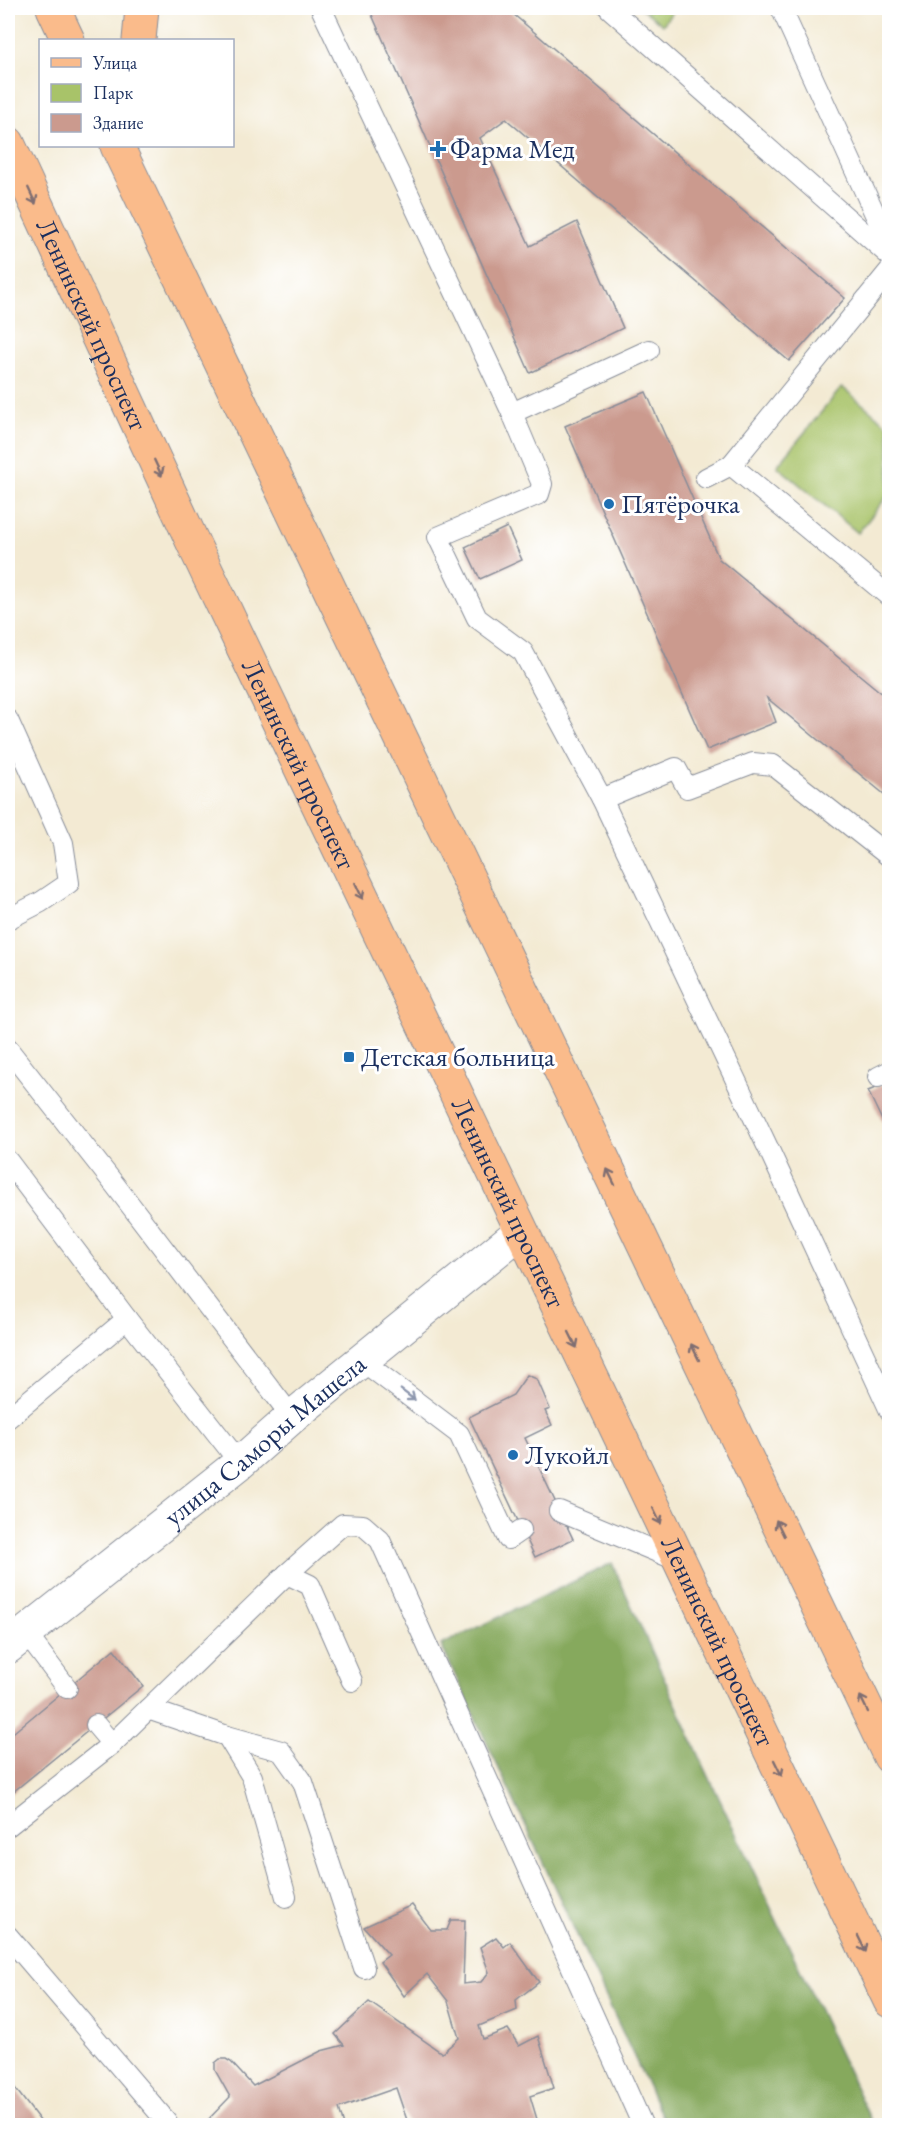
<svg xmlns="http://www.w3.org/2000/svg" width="897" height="2133" font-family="'EB Garamond',serif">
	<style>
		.green { fill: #a8c369; stroke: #627964; stroke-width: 1.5 }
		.forest { fill: #86a95d; stroke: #506c5e; stroke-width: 1.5 }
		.building { fill: #cb9a8e }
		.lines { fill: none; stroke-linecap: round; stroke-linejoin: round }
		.lane-casing { stroke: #878c98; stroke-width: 22 }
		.street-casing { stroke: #878c98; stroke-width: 35 }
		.primary-casing { stroke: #878c98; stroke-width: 35 }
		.lane { stroke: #fff; stroke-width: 20 }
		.street { stroke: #fff; stroke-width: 33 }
		.primary { stroke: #fabb8b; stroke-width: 33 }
		.oneway { stroke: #7f6e72 }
		.oneway2 { stroke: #8d97ae }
		.poi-dot { fill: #1f6fb2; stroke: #fff; stroke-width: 2 }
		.labels { text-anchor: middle; stroke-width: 6; stroke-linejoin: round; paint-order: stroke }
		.poi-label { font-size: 27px; fill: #1b2f5e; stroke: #fff; text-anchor: start }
		.street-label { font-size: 27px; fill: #1b2f5e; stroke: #fff }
	</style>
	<rect width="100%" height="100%" fill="#fff"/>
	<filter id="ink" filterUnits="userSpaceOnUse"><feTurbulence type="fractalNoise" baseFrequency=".0167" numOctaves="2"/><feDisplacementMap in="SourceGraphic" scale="12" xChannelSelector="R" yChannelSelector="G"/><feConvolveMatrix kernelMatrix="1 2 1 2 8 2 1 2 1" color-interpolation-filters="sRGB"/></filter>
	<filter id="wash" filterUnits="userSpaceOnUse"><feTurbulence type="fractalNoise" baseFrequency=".008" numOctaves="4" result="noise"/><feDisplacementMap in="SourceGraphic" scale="24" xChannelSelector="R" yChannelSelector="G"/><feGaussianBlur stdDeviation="1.35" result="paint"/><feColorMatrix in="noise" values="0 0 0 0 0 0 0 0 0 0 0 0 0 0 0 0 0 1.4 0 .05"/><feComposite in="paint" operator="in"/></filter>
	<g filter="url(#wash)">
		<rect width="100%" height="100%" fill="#f3ead3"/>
		<!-- green -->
		<g class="green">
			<path d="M641,8H675L663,25Z"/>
			<path d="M842,387L889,426V494L858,533L777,466Z"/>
		</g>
		<!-- forest -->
		<path class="forest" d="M612,1563L704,1766L873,2125H666L441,1645Z"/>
		<g id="blocks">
			<!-- building -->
			<g class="building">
				<path d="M369,8H506L845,298L789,361L506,119L480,138L530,246L577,222L623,328L530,373Z"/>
				<path d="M646,392L719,559L890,700V799L767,698L776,722L707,750L565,426Z"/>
				<path d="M507,527L522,560L480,579L465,547Z"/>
				<path d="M890,1082V1137L868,1091Z"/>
				<path d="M527,1375L537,1379L550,1409L545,1411L552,1425L525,1438L573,1539L535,1557L469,1417L513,1395Z"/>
				<path d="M114,1649L143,1686L8,1796V1737Z"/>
				<path d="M412,1905L431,1930H447L451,1920H465L463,1984L481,1982L489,1972L480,1947L496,1937L504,1947L510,1942L539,1982L516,2000L517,2010L479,2026L483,2039L508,2029L519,2046L538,2036L554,2088L530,2096L539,2126H409L396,2088L339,2108L344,2126H202L230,2097L215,2070V2063L220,2059H226L231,2062L253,2086L321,2051L344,2045L335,2034L369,2002L442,2053L459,2038L448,2001L427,1974L404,1996L380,1962L389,1955L364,1927Z"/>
				<path d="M8,2079L44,2126H8Z"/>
			</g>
		</g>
	</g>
	<g filter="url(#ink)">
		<use href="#blocks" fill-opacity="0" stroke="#878c98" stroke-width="1.5"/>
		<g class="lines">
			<!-- lane casing -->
			<g class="lane-casing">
				<g id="lane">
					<path d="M321,8L512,413L542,484L539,494L438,537L477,618L523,652L602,799L770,1152L890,1411"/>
					<path d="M609,8L890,256"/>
					<path d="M781,8L890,247"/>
					<path d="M512,413L649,350"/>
					<path d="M731,465L890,597"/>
					<path d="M706,478L731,465L890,270"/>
					<path d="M8,720L63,843L69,883L41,902L8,919"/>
					<path d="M602,799L676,768L687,788L753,763L773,765L890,857"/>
					<path d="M8,1049L115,1185L292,1417"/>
					<path d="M878,1077L890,1071"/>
					<path d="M8,1161L127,1319L240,1463"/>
					<path d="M361,1360L459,1434L508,1539L521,1530"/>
					<path d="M8,1418L127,1319"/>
					<path d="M559,1511L679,1561"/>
					<path d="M287,1574L343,1524L363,1525L380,1540L643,2126"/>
					<path d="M25,1632L67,1688"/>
					<path d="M148,1709L227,1736L252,1777L286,1897"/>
					<path d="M227,1736L281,1751L303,1782L364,1968"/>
					<path d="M112,1744L287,1574L310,1585L352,1681"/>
					<path d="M8,1826L112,1744L96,1725"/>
					<path d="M8,1936L167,2122"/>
				</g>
			</g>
			<!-- street casing -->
			<g class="street-casing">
				<g id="street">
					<path id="s1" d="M8,1647L240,1463L292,1417L521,1231"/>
				</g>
			</g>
			<!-- primary casing -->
			<g class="primary-casing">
				<g id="primary">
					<path d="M53,8L68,40"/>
					<path d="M139,40L142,8"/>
					<path id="s2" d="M8,143L194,545L890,2001"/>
					<path d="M117,146L890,1757"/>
				</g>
			</g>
			<!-- lane -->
			<use href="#lane" class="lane"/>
			<!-- street -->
			<use href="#street" class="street"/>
			<!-- primary -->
			<use href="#primary" class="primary"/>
		</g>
		<!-- one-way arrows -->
		<defs><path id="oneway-shaft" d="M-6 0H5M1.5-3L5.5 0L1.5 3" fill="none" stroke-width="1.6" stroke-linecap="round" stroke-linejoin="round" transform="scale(1.5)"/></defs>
		<g class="oneway">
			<use href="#oneway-shaft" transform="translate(32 196) rotate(65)"/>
			<use href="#oneway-shaft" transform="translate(158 468) rotate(65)"/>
			<use href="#oneway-shaft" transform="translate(359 891) rotate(65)"/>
			<use href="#oneway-shaft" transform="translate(611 1177) rotate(-116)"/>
			<use href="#oneway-shaft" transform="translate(573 1340) rotate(64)"/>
			<use href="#oneway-shaft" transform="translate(695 1352) rotate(-116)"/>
			<use href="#oneway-shaft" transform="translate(657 1516) rotate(64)"/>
			<use href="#oneway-shaft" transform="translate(780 1528) rotate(-116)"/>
			<use href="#oneway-shaft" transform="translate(864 1704) rotate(-116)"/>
			<use href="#oneway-shaft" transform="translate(778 1768) rotate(64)"/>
			<use href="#oneway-shaft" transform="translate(862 1944) rotate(64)"/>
		</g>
		<use class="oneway2" href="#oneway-shaft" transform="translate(408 1395) rotate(37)"/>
	</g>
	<!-- markers -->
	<g class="poi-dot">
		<path d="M435 140h6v6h6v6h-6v6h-6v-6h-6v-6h6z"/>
		<circle cx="609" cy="504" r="6"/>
		<rect x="343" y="1051" width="12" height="12" rx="3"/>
		<circle cx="513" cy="1455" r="6"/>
	</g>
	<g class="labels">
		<!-- poi labels -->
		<g class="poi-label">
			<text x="450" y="158">Фарма Мед</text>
			<text x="621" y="513">Пятёрочка</text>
			<text x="361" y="1066">Детская больница</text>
			<text x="525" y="1464">Лукойл</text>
		</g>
		<!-- street labels -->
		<g class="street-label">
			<text dy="9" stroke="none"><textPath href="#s2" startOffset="200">Ленинский проспект</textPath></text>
			<text dy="9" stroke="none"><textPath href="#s2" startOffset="686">Ленинский проспект</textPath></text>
			<text dy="9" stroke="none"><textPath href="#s2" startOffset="1172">Ленинский проспект</textPath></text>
			<text dy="9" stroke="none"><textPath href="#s1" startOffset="330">улица Саморы Машела</textPath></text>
			<text dy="9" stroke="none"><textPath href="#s2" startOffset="1658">Ленинский проспект</textPath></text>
		</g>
	</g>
	<!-- margin -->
	<rect width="897" height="2133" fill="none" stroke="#fff" stroke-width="30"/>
	<!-- legend -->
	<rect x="39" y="39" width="195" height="108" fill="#ffffff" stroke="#a4acbf" stroke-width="1.5"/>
	<rect x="51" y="58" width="30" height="9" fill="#fabb8b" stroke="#a4acbf" stroke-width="1.5"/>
	<text x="93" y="69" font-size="18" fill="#1b2f5e">Улица</text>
	<rect x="51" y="84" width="30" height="18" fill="#a8c369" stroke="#a4acbf" stroke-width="1.5"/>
	<text x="93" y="99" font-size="18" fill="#1b2f5e">Парк</text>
	<rect x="51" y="114" width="30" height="18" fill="#cb9a8e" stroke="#a4acbf" stroke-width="1.5"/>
	<text x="93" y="129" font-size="18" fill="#1b2f5e">Здание</text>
</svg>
